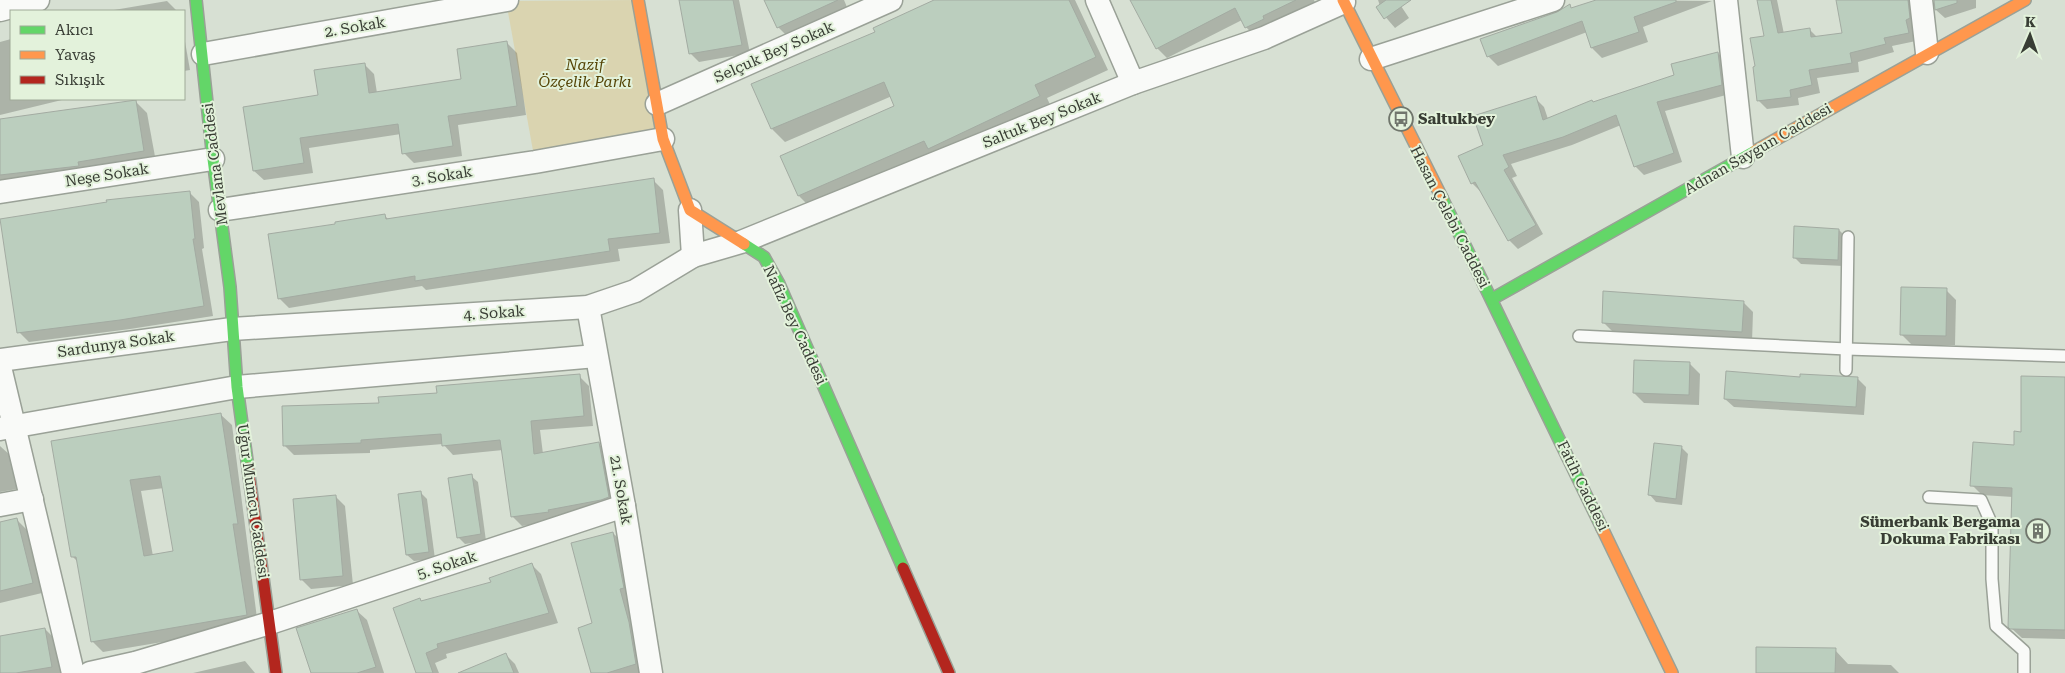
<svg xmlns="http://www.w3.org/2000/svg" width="2065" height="673" font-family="'Roboto Serif',serif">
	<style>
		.green { fill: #dad4b0 }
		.shadow { fill: #0003; fill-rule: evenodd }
		.building { fill: #bbcebe; stroke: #a3aba2; fill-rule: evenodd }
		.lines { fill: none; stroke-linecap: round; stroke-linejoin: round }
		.lane-casing { stroke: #9aa197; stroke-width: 14 }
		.street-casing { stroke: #9aa197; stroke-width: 25 }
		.fast-casing { stroke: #9aa197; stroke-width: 14 }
		.slow-casing { stroke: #9aa197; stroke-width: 14 }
		.jam-casing { stroke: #9aa197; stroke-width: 14 }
		.lane { stroke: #f9faf8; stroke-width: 11 }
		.street { stroke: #f9faf8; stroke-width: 22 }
		.fast { stroke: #63d668; stroke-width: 11 }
		.slow { stroke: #ff974d; stroke-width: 11 }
		.jam { stroke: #b3261e; stroke-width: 11 }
		.labels { text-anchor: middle; stroke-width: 4; stroke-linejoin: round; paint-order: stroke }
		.street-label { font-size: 15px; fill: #383d34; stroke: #e3f2db }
		.park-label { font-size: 15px; font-style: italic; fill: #554507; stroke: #e3f2db }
		.poi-label { font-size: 15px; font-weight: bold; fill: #383d34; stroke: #e3f2db; text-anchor: start }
	</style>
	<rect width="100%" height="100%" fill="#d7e0d3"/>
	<!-- green -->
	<path class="green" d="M638,0L663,139L535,162L506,1Z"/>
	<!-- shadow -->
	<g class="shadow">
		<path d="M680,0H739L750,53L699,62L690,53Z"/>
		<path d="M766,0H844L849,12L790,39L778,27Z"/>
		<path d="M937,0H1075L1108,70L1047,98L1052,109L812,209L799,196L896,107L892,96L785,142L772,129L876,32Z"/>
		<path d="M1131,0H1314L1316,5L1256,38L1246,27L1242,20L1167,58L1157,48Z"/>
		<path d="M1378,0H1397L1409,18L1395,28L1377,7L1380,6Z"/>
		<path d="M1600,0L1712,1L1643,27L1648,42L1602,58L1592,48L1587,32L1498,66L1488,56L1569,10Z"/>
		<path d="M1758,0H1777L1784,34L1809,29L1818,38L1844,34L1837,0H1920L1916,41L1892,46L1894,52L1858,62L1859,72L1817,78L1820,93L1798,98L1799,105L1767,109L1758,100L1756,67L1766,37Z"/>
		<path d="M1934,0H1976V8L1945,18L1936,10Z"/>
		<path d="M167,1L177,11H108Z"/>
		<path d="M184,36L190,70L184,71Z"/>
		<path d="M11,39V99H66L0,115V42Z"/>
		<path d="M507,43L517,53L526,115L458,125L462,156L414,163L404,153L401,134L309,148L313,173L264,180L254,171L319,97L364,64L374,74L377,93L463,80Z"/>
		<path d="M1718,53L1727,62L1730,94L1665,111L1682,162L1644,175L1635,166L1621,125L1572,145L1511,164L1517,176L1512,178L1543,234L1518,249L1509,240L1481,192L1472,183L1485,145L1535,98L1544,107L1548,119L1675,76Z"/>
		<path d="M135,101L147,113L156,162L0,188V120Z"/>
		<path d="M653,180L663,190L670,243L618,249L620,261L426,290L422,286L289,308L279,298L385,216L389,220Z"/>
		<path d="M189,192L199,202L204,248L202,249L213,316L130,329L29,342L19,332Z"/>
		<path d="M1839,230L1845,236L1844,266L1801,264L1794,257Z"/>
		<path d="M1946,290L1956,300L1955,345H1912L1902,335Z"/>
		<path d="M1743,302L1753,312L1752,342L1613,332L1603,322Z"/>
		<path d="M1690,364L1700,374L1699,405L1644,403L1634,393Z"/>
		<path d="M579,376L589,386L593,426L540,430L543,454L599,444L609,454L618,507L558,521L522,526L512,516L503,450L453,455L443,444L370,450V453L294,455L284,445L380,405L438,394Z"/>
		<path d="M1801,378H1857L1866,387L1864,415L1734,407L1725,399Z"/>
		<path d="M2065,378V639L2022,638L2010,627L2013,497L1982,495L1972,485L2015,446L2022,433Z"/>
		<path d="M220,414L232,425L258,626L103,652L92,641L78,562L73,557L53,442ZM164,488L174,552L153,556L141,491Z"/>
		<path d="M0,446L11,456L17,489L0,492Z"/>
		<path d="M1681,447L1688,454L1682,505L1656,502L1650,495Z"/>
		<path d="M471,476L478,482L486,541L465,544L458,537Z"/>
		<path d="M421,493L427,499L435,559L414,561L407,555Z"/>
		<path d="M335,496L345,506L353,585L311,589L301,579Z"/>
		<path d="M17,520L27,530L42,593L0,603V523Z"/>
		<path d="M613,533L623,543L645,673H593L594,624Z"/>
		<path d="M531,564L541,574L558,623L446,654L447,658L435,663L439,673H418L420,599L422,602L492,583Z"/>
		<path d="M357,611L367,620L384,673H312Z"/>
		<path d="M45,629L55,639L61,673H0V637Z"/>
		<path d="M1835,650L1848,664L1891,665L1899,673H1757Z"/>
		<path d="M505,654L515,664L519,673H474Z"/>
		<path d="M245,661L255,673H193Z"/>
	</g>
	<!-- building -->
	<g class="building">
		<path d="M679,0H733L742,45L689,54Z"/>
		<path d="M764,0H838L777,28Z"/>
		<path d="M934,0H1069L1096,57L1035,85L1040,96L928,149L924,141L798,196L780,156L894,106L884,82L771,129L751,84L875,32L873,28Z"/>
		<path d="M1130,0H1296L1263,16L1264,19L1245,28L1235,8L1156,49Z"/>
		<path d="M1386,0H1411L1384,19L1376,7Z"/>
		<path d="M1596,0H1676V2L1634,17L1639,32L1591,48L1582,21L1487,57L1480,39L1557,12L1570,4L1571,8Z"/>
		<path d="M1757,0H1771L1778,33L1810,28L1811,37L1842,33L1836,0H1908L1910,18L1906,20L1909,33L1884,38L1886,44L1850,53L1852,63L1809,70L1812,85L1790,90L1791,97L1757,101L1753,67L1755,66L1750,38L1764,36Z"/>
		<path d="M1934,0H1957V3L1935,10Z"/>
		<path d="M507,41L517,106L448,116L453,146L402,154L398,124L300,138L304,163L253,171L243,107L318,95L314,70L365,63L369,93L461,79L457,49Z"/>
		<path d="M1718,52L1722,85L1657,102L1674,153L1634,167L1616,115L1563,137L1503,155L1509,167L1504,170L1536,225L1508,241L1475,182L1471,184L1458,156L1483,145L1473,116L1536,96L1543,120L1592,100L1593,102L1674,75L1671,64Z"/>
		<path d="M136,100L144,151L78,162L79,166L0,175V119Z"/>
		<path d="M654,178L660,233L608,239L610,251L415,281V276L278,299L268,234L335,224V222L385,214L386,219Z"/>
		<path d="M190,191L195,239H193L204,306L120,320L17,333L0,219L107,202L106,200Z"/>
		<path d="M1794,226L1839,229L1838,260L1793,258Z"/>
		<path d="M1901,287L1947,288L1946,336L1900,335Z"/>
		<path d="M1603,291L1744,301L1742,332L1602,323Z"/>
		<path d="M1634,360L1690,362L1689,395L1633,393Z"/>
		<path d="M1726,371L1800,377V374L1858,377L1856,407L1724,399Z"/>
		<path d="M580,374L584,416L531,421L534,454L599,442L609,497L601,500L548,510L549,512L511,517L500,440L442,446L441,434L361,440V443L283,446L282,406L379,403L378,397L437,393L436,386Z"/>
		<path d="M2021,376L2065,377V630L2010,629L2008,627L2012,488L1970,486L1973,442L2014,445V431L2021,432Z"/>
		<path d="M221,413L238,524H233L247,615L91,642L76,557H71L51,441ZM160,476L173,551L144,556L130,480Z"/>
		<path d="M1654,443L1682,446L1676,499L1648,495Z"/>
		<path d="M472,474L481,534L457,538L448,478Z"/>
		<path d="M421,491L429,552L406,555L398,494Z"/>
		<path d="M336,495L343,576L300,580L293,499Z"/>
		<path d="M17,518L33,583L0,591V522Z"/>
		<path d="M613,532L624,588L620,589L629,622L636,664L607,673H591L578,628L592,623L571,543Z"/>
		<path d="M532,563L549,613L437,644L438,648L426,653L433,673H416L393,608L420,598L421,601L491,582L489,578Z"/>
		<path d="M357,609L376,667L357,673H311L296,628Z"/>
		<path d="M45,628L52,667L16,673H0V636Z"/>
		<path d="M1756,647L1836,648L1835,673H1756Z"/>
		<path d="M506,653L514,673H458Z"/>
	</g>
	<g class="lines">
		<!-- lane casing -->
		<g class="lane-casing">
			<g id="lane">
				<path d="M1579,336L1847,349L2065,356"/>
				<path d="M1846,370L1848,237"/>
				<path d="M1929,497L1981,500L1992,525V579L1996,626L2024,651V673"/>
			</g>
		</g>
		<!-- street casing -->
		<g class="street-casing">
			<g id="street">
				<path d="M1097,0L1133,83"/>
				<path d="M1726,0L1743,157"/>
				<path d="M1921,0L1927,53"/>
				<path d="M0,10L38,0"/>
				<path d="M203,54L507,0"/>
				<path d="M1371,59L1553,0"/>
				<path d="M657,104L891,0"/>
				<path d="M0,192L213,159"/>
				<path d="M220,210L535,162L663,139"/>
				<path d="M690,210L693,256"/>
				<path d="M588,307L624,506L651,673"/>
				<path d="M0,360L232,329L588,307L635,291L693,256L741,242L1133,83L1264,38L1344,2"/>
				<path d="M0,367L73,673"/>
				<path d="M0,429L237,387L596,356"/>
				<path d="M0,505L32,499"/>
				<path d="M90,673L135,663L270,623L624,506"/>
			</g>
		</g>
		<!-- fast casing -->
		<g class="fast-casing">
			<g id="fast">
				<path d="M196,0L213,159L230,287L237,387L248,468"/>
				<path d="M1442,198L1602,528"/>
				<path d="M744,244L764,257L779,284L903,568"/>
				<path d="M1492,299L1755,151"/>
			</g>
		</g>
		<!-- slow casing -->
		<g class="slow-casing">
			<g id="slow">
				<path d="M638,0L663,139L690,210L744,244"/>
				<path d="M1343,0L1442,198"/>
				<path d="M1755,151L2025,0"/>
				<path d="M1602,528L1672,673"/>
			</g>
		</g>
		<!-- jam casing -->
		<g class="jam-casing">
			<g id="jam">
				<path d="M248,468L276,673"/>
				<path d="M903,568L949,673"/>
			</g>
		</g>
		<!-- lane -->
		<use href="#lane" class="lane"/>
		<!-- street -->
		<use href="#street" class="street"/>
		<!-- fast -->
		<use href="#fast" class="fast"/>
		<!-- slow -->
		<use href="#slow" class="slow"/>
		<!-- jam -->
		<use href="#jam" class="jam"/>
	</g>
	<!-- icons -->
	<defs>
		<g id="bus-ring" transform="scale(1.25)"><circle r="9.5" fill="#e3f2db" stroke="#70766c" stroke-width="1.5"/><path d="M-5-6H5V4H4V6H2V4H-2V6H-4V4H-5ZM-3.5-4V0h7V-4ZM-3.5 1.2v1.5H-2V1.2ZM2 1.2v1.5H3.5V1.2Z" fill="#70766c"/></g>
		<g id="building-ring" transform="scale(1.25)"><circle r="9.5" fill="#e3f2db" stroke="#70766c" stroke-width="1.5"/><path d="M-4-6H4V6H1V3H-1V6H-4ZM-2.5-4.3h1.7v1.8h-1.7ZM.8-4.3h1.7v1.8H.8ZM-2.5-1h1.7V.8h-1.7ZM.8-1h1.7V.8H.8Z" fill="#70766c"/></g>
	</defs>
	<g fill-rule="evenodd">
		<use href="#bus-ring" x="1401" y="119"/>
		<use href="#building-ring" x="2038" y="531"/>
	</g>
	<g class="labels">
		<!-- street labels -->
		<g class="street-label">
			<text transform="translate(355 27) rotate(-10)" y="5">2. Sokak</text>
			<text transform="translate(774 52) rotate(-24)" y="5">Selçuk Bey Sokak</text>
			<text transform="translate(1042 120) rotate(-22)" y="5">Saltuk Bey Sokak</text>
			<text transform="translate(1758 149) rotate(-30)" y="5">Adnan Saygun Caddesi</text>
			<text transform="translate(215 164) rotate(-97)" y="5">Mevlana Caddesi</text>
			<text transform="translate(107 175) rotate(-9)" y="5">Neşe Sokak</text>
			<text transform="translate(442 176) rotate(-9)" y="5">3. Sokak</text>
			<text transform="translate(1450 217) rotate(63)" y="5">Hasan Çelebi Caddesi</text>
			<text transform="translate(494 313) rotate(-4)" y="5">4. Sokak</text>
			<text transform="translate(795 325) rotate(65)" y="5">Nafiz Bey Caddesi</text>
			<text transform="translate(116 344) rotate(-8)" y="5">Sardunya Sokak</text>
			<text transform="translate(1583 486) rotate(64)" y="5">Fatih Caddesi</text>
			<text transform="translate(621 490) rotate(80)" y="5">21. Sokak</text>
			<text transform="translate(253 501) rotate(82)" y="5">Uğur Mumcu Caddesi</text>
			<text transform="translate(447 565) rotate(-18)" y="5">5. Sokak</text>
		</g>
		<!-- park labels -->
		<g class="park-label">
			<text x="585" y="70">Nazif<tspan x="585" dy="17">Özçelik Parkı</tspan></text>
		</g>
		<!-- poi labels -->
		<g class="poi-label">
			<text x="1418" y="124">Saltukbey</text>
			<text x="2020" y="527" text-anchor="end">Sümerbank Bergama<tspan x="2020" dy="17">Dokuma Fabrikası</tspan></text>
		</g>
	</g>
	<!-- legend -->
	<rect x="10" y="10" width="175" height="90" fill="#e3f2db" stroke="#9faa98"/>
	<rect x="20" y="26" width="25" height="8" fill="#63d668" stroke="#9faa98"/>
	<text x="55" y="35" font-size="15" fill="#383d34">Akıcı</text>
	<rect x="20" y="51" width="25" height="8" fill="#ff974d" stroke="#9faa98"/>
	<text x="55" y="60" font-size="15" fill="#383d34">Yavaş</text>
	<rect x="20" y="76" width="25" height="8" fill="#b3261e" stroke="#9faa98"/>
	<text x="55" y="85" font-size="15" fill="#383d34">Sıkışık</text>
	<!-- north arrow -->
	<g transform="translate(2030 35) rotate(2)" stroke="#e3f2db" stroke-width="4" paint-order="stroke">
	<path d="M0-4L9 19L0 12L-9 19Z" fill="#383d34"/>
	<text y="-8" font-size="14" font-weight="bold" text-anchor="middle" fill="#383d34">K</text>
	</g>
</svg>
